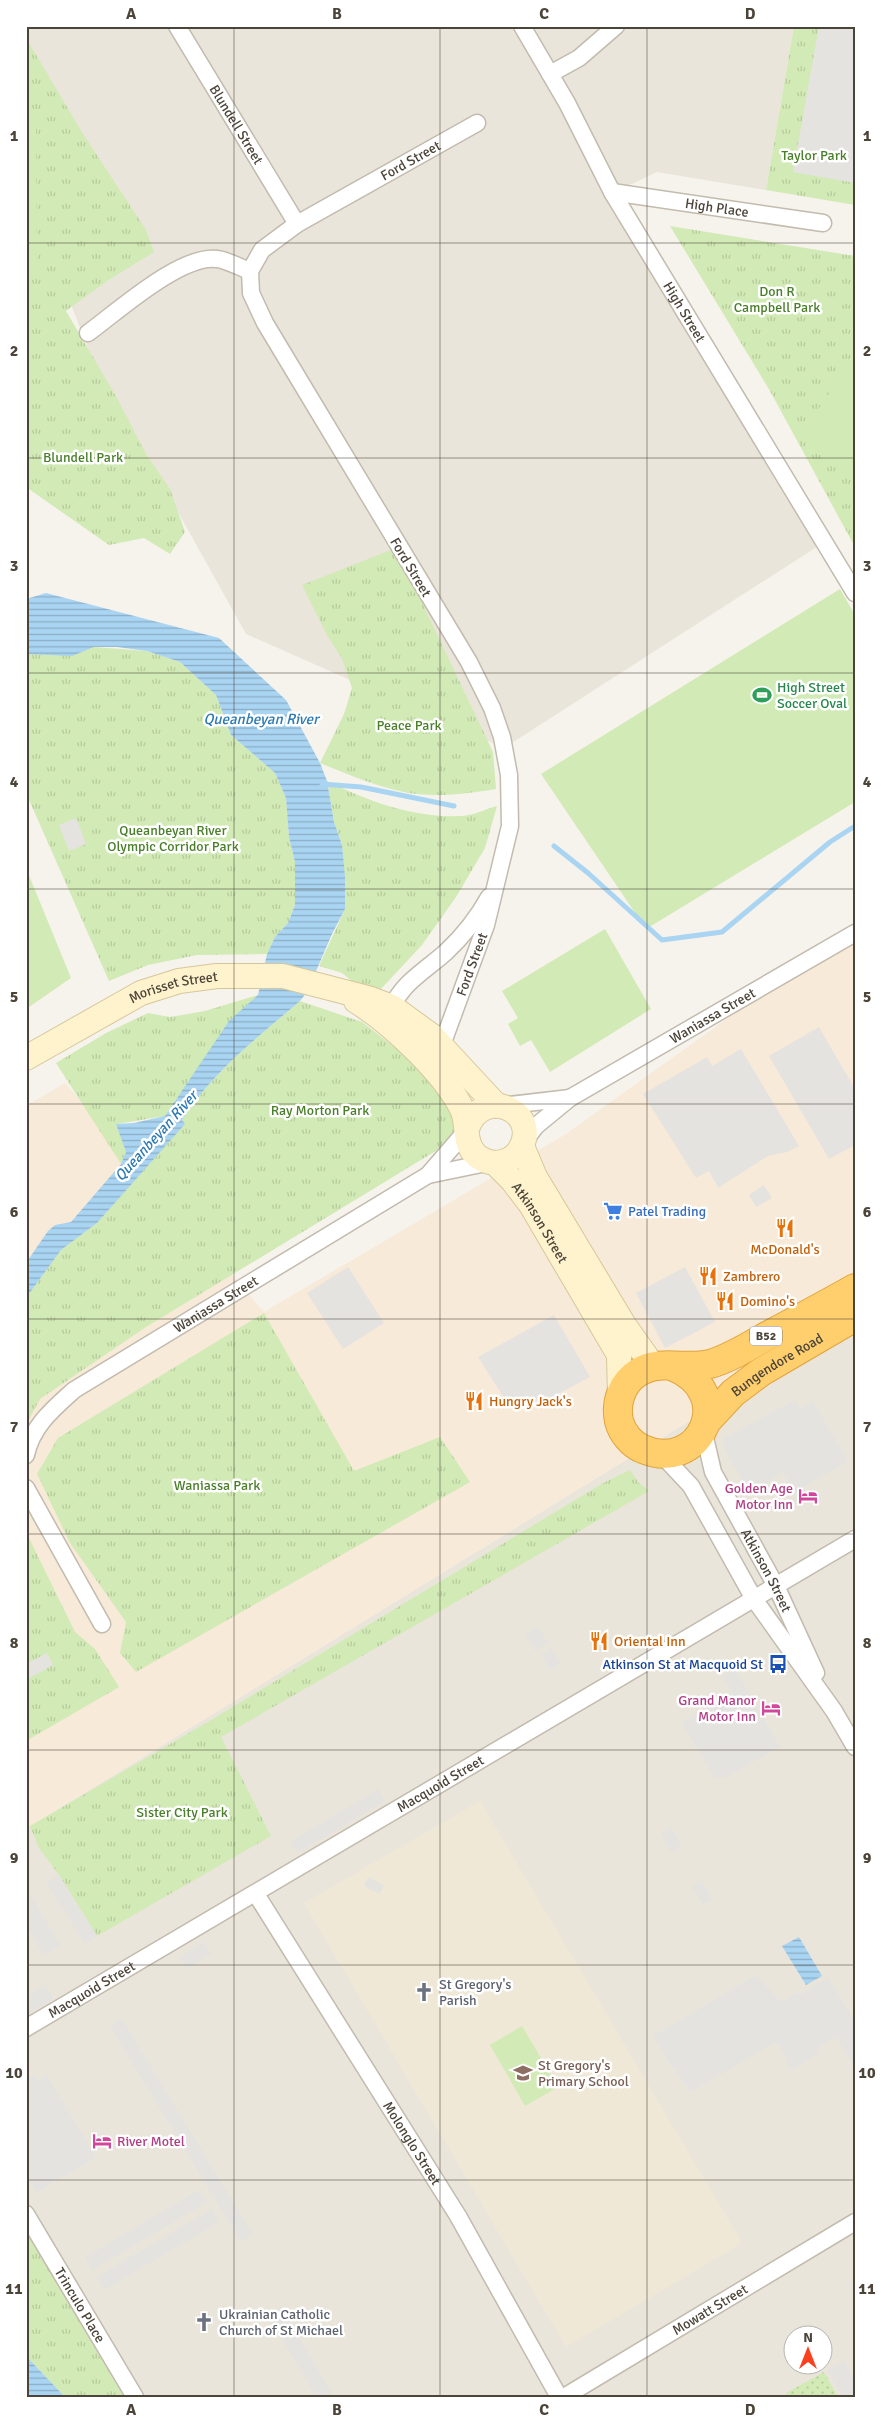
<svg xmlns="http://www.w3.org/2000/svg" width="881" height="2423" font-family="Signika,sans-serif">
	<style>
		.residential { fill: #eae5da; fill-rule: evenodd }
		.commercial { fill: #f7ead8 }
		.education { fill: #efe8d6 }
		.grass { fill: url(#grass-tufts) }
		.garden { fill: url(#garden-dots) }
		.pitch { fill: #d2eab5 }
		.parking { fill: #e5e3e0 }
		.water { fill: url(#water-rules) }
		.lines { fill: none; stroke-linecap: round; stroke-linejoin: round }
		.stream { stroke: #a9d4f2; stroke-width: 5 }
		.street-casing { stroke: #c2bbae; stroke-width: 19 }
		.secondary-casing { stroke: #d6c79b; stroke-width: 26 }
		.highway-casing { stroke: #e0a43c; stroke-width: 30 }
		.street { stroke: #fff; stroke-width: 16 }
		.secondary { stroke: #fff3cd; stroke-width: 24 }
		.highway { stroke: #ffcf6e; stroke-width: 28 }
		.grid { fill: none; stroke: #4b4439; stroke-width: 1; stroke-opacity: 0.55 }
		.labels { text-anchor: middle; stroke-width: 5; stroke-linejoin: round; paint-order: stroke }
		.shield { fill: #fff; stroke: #817c74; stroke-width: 1 }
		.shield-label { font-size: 12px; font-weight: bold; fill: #4b4439 }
		.street-label { font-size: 14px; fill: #4b4439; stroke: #fff }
		.park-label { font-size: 14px; fill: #4a7f2a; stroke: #fff }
		.leisure-label { font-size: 14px; fill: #27864d; stroke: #fff; text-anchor: start }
		.shop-label { font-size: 14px; fill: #366cbe; stroke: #fff; text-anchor: start }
		.food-label { font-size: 14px; fill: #c56008; stroke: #fff; text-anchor: start }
		.hotel-label { font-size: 14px; fill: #b23c85; stroke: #fff; text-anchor: end }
		.transit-label { font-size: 14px; fill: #164399; stroke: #fff; text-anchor: end }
		.worship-label { font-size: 14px; fill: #5b616d; stroke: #fff; text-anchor: start }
		.education-label { font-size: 14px; fill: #785e54; stroke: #fff; text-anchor: start }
		.water-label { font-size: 15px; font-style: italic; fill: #2e7ab2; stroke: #fff }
		.neatline { fill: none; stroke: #4b4439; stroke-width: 2 }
		.grid-label { font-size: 16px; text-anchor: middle; font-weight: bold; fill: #4b4439 }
	</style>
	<defs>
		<pattern id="grass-tufts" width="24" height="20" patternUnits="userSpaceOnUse" patternTransform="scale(1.25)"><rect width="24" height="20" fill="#d2eab5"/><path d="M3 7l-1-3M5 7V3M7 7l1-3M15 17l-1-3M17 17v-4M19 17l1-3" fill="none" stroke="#b6ca9c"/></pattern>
		<pattern id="garden-dots" width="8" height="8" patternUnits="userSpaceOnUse" patternTransform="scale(1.25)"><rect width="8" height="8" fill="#d2eab5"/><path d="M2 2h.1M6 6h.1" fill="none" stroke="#b6ca9c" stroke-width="1.8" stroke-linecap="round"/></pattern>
		<pattern id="water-rules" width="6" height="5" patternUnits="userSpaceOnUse" patternTransform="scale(1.25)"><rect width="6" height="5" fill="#a9d4f2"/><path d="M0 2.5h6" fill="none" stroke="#8caec5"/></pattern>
	</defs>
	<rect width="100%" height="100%" fill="#f6f3ec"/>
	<!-- residential -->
	<g class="residential">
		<path d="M26,26H794L766,190L657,172L617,191L826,541L504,748L246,634L90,354L26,187Z"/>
		<path d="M855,1319V2397H141L26,2203V1829ZM794,2336H824V2366H794Z"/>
	</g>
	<!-- commercial -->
	<path class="commercial" d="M855,927V1319L26,1829V1106L65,1083L264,1312L566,1134Z"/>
	<!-- education -->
	<path class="education" d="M480,1801L742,2243L566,2347L304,1903Z"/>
	<!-- grass -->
	<g class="grass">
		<path d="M794,26H855V205L766,190Z"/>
		<path d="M26,38L83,134L146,230L154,252L107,281L66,311L117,398L146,454L170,489L185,532L170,554L144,538L109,545L26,487Z"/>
		<path d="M670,226L855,256V547L770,391Z"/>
		<path d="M396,548L493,752L496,789C466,794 433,798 404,792C375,786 347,774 320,763L344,714L352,688L342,659L327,635L302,585Z"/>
		<path d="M94,647L147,651L180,662L216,695L231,735L275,773L286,798L289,837L295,862V905L288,923L275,937L267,954L197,955L148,965L109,981L26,793V654L72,655Z"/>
		<path d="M327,781C368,801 413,818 460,816C472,816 486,809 497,806L485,848L456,897L422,945L381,989L359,987L342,973L319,966L345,909L342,845L334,822Z"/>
		<path d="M258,995L165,1116L117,1124L126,1152L121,1164L56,1063L106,1033L148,1013L170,1017L205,1011Z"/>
		<path d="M300,1001L362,1022L411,1060L447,1105L462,1135L146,1327L40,1399L26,1425V1298L61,1250L97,1223L184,1124L182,1120C211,1073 258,1037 300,1001Z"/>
		<path d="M264,1313L354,1471L440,1437L470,1482L136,1672L120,1653L126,1622L70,1543L37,1474L58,1438Z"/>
		<path d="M630,1470L638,1482L649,1491L221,1737L271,1836L97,1936L59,1875L39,1848L30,1826L211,1720L605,1482Z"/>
		<path d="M26,1532L75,1632L95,1649L119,1687L26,1741Z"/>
		<path d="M26,2230L124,2397H65L26,2356Z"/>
	</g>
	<!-- garden -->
	<path class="garden" d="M824,2372L838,2397H788L786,2393Z"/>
	<!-- pitch -->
	<g class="pitch">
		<path d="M26,92L36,118L37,279L26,281Z"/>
		<path d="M855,357V476L799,436Z"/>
		<path d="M840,589L855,615V802L646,929L541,774Z"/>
		<path d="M26,868L71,978L26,1009Z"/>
		<path d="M605,929L651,1009L550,1072L531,1040L520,1046L508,1024L518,1018L502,991Z"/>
		<path d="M522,2026L558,2087L525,2106L490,2045Z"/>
	</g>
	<!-- parking -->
	<g class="parking">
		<path d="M819,26H855V183L793,172Z"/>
		<path d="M76,818L86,844L69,851L59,825Z"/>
		<path d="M819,1027L855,1089V1145L829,1159L769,1056Z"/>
		<path d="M741,1049L799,1146L787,1152L768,1156L718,1188L709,1171L696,1178L643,1094L707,1057L712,1066Z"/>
		<path d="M764,1185L772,1198L756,1207L749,1195Z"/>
		<path d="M348,1267L384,1323L343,1349L307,1293Z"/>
		<path d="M685,1267L715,1322L665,1348L636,1293Z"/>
		<path d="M554,1315L590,1377L526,1411L520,1400L509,1406L478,1357Z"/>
		<path d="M795,1400L800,1408L813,1401L848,1461L795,1492L783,1473L749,1493L723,1447L724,1438Z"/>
		<path d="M539,1627L548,1643L535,1651L525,1635Z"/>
		<path d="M551,1648L561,1663L551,1670L541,1655Z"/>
		<path d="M47,1653L53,1665L26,1680V1664Z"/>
		<path d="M735,1669L780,1747L723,1779L721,1776L715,1779L682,1723L732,1693L722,1677Z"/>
		<path d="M378,1789L385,1801L297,1853L290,1842Z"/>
		<path d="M671,1827L682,1846L671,1852L661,1833Z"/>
		<path d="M59,1875L97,1936L85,1944L46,1883Z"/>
		<path d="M368,1877L384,1885L380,1894L364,1886Z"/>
		<path d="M702,1881L713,1900L703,1905L692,1887Z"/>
		<path d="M26,1888L61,1946L44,1955L26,1925Z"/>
		<path d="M204,1942L211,1954L187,1969L180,1957Z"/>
		<path d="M756,1975L781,2002L799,1992L800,1995L828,1977L855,2021V2068L836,2037L816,2049L819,2054L790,2071L787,2060L776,2042L691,2092L670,2064L653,2036Z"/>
		<path d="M46,1985L54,1999L26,2015V1996Z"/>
		<path d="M122,2019L253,2235L241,2242L110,2026Z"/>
		<path d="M35,2075L38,2081L47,2076L96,2157L36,2193L26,2176V2080Z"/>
		<path d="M199,2190L207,2202L92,2270L85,2257Z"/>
		<path d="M212,2209L219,2222L104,2290L97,2277Z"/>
		<path d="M281,2307L334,2397H316L268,2315Z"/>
		<path d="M844,2360L855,2379V2397H843L827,2370Z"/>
	</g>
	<!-- water -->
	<g class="water">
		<path d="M46,593L219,638L286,700L320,763L327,781L334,822L342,845L345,877V909L332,934L307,992L300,1001C258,1037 211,1073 182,1120L185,1124L97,1223L61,1250L26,1298V1263L48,1231L55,1225L71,1222L121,1164L126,1152L116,1124L134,1123L165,1116L229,1021L258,995L267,954L275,937L288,923L295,905V862L289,837L286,798L275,773L231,735L216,695L180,662L147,651L117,647H94L72,656L26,654V599Z"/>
		<path d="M799,1937L822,1976L806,1985L782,1946Z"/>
		<path d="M26,2356L65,2397H26Z"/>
	</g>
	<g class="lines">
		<!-- stream -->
		<g class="stream">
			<path d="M322,784L361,787L454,806"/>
			<path d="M554,846L588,873L662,940L722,932L830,842L855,826"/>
		</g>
		<!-- street casing -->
		<g class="street-casing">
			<g id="street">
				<path id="s1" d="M177,26L297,224"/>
				<path id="s2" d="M522,26L567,103L612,192L855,593"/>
				<path d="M550,74L579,58L616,26"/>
				<path id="s3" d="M612,192L823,223"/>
				<path d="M88,333C117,312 181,254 217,259C227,260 239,267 250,271"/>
				<path d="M392,1007C403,982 426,970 446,952C463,936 478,917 489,897"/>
				<path id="s4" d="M442,1045L486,925L510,826L509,775L502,737L492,708L469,662L265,323L251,293L250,271L262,250L297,224L477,123"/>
				<path d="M501,1106L570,1098"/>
				<path id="s5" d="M523,1143L536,1126L570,1098L855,933"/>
				<path d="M428,1175L491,1162"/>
				<path id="s6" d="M703,1429L713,1472L776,1586L816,1673"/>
				<path d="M660,1453L691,1486L754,1599L834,1711L855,1747"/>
				<path id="s7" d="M26,1455C32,1426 53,1409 74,1390L428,1175L467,1130"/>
				<path d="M26,1488L102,1624"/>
				<path id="s8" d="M256,1894L458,2216L559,2397"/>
				<path id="s9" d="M26,2028L855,1539"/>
				<path id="s10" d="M26,2214L135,2397"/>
				<path id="s11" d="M564,2397L855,2222"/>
			</g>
		</g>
		<!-- secondary casing -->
		<g class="secondary-casing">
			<g id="secondary">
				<path d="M356,1001C391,1023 444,1072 462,1109C469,1124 463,1143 476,1155C492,1169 516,1163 523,1143C535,1108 483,1089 468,1126"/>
				<path id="s12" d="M26,1058L141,993L179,981L217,976H283L368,998L392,1007L432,1036L496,1105"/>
				<path d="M522,1146L535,1177L624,1325L653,1366"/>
				<path id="s13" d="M495,1163L512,1180L531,1205L619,1355L620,1397"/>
			</g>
		</g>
		<!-- highway casing -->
		<g class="highway-casing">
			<g id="highway">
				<path d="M672,1366C739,1393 700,1474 643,1449C632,1445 622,1433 619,1421C615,1403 622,1382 639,1372C660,1359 687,1370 710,1364C728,1359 748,1347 765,1337C795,1321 825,1305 855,1288"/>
				<path id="s14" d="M706,1422L733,1393L761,1372L855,1317"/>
			</g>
		</g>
		<!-- street -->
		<use href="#street" class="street"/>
		<!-- secondary -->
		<use href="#secondary" class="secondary"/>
		<!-- highway -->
		<use href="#highway" class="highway"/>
	</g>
	<!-- grid -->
	<path class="grid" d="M234,26V2397M440,26V2397M647,26V2397M26,243H855M26,458H855M26,673H855M26,889H855M26,1104H855M26,1319H855M26,1534H855M26,1750H855M26,1965H855M26,2180H855"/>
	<!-- icons -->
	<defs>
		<g id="stadium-bare" transform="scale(1.5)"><path d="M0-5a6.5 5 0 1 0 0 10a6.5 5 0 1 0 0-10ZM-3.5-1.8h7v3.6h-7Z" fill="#2e9e5b" stroke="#fff" stroke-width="2.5" paint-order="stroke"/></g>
		<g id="supermarket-bare" transform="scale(1.5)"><path d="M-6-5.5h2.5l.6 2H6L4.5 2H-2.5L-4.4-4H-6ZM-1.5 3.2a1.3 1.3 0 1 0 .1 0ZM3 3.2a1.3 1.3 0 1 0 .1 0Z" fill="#3f7fe0" stroke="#fff" stroke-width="2.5" paint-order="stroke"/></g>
		<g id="restaurant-bare" transform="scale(1.5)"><path d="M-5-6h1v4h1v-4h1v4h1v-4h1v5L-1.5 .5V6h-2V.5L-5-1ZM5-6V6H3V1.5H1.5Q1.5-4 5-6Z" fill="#e8710a" stroke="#fff" stroke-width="2.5" paint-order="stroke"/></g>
		<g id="hotel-bare" transform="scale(1.5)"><path d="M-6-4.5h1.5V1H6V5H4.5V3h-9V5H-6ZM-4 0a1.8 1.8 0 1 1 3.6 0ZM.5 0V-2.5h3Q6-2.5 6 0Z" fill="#d1479c" stroke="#fff" stroke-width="2.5" paint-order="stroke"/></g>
		<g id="bus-bare" transform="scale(1.5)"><path d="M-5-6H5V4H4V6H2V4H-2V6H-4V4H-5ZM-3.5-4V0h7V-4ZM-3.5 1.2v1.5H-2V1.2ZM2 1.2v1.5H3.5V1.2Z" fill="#1a4fb4" stroke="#fff" stroke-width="2.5" paint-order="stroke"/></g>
		<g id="church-bare" transform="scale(1.5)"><path d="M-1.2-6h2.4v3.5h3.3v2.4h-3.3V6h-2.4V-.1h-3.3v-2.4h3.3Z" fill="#6b7280" stroke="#fff" stroke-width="2.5" paint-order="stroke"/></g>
		<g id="school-bare" transform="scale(1.5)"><path d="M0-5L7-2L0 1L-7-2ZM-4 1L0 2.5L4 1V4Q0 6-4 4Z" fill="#8d6e63" stroke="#fff" stroke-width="2.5" paint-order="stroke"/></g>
	</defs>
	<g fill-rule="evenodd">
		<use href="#stadium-bare" x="762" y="695"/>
		<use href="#supermarket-bare" x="613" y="1211"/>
		<use href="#restaurant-bare" x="785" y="1228"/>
		<use href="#restaurant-bare" x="708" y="1276"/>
		<use href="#restaurant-bare" x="725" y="1301"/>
		<use href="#restaurant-bare" x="474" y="1401"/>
		<use href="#hotel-bare" x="808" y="1496"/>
		<use href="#restaurant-bare" x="599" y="1641"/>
		<use href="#bus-bare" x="778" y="1664"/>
		<use href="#hotel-bare" x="771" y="1708"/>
		<use href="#church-bare" x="424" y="1992"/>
		<use href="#school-bare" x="523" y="2073"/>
		<use href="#hotel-bare" x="102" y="2141"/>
		<use href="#church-bare" x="204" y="2322"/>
	</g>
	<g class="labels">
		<!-- shield labels -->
		<rect class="shield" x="750" y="1326.5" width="32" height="19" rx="4"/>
		<g class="shield-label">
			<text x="766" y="1340">B52</text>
		</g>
		<!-- street labels -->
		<g class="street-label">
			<text dy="5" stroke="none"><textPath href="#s1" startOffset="115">Blundell Street</textPath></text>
			<text dy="5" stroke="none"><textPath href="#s4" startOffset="1050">Ford Street</textPath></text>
			<text dy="5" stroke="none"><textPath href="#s3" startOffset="106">High Place</textPath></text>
			<text dy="5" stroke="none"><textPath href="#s2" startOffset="329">High Street</textPath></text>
			<text transform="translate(411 567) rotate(59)" y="5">Ford Street</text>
			<text dy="5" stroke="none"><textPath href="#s4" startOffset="86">Ford Street</textPath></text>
			<text dy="5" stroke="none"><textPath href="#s12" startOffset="165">Morisset Street</textPath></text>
			<text dy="5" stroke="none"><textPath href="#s5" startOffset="230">Waniassa Street</textPath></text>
			<text dy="5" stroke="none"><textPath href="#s13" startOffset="75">Atkinson Street</textPath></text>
			<text dy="5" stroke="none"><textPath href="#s7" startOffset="248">Waniassa Street</textPath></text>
			<text dy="5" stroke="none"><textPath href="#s14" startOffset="92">Bungendore Road</textPath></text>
			<text dy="5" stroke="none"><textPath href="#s6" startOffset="156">Atkinson Street</textPath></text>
			<text dy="5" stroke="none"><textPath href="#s9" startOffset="481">Macquoid Street</textPath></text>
			<text dy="5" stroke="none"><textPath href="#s9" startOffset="76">Macquoid Street</textPath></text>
			<text dy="5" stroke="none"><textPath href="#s8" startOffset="294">Molonglo Street</textPath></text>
			<text dy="5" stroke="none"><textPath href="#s10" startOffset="106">Trinculo Place</textPath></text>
			<text dy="5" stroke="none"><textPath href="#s11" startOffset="170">Mowatt Street</textPath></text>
		</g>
		<!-- park labels -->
		<g class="park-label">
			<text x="814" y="160">Taylor Park</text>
			<text x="777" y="296">Don R<tspan x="777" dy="16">Campbell Park</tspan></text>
			<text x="83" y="462">Blundell Park</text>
			<text x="409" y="730">Peace Park</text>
			<text x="173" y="835">Queanbeyan River<tspan x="173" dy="16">Olympic Corridor Park</tspan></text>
			<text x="320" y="1115">Ray Morton Park</text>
			<text x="217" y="1490">Waniassa Park</text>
			<text x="182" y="1817">Sister City Park</text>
		</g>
		<!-- leisure labels -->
		<g class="leisure-label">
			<text x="777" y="692">High Street<tspan x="777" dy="16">Soccer Oval</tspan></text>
		</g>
		<!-- shop labels -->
		<g class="shop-label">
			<text x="628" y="1216">Patel Trading</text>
		</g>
		<!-- food labels -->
		<g class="food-label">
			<text x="785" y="1254" text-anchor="middle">McDonald's</text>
			<text x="723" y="1281">Zambrero</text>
			<text x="740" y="1306">Domino's</text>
			<text x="489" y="1406">Hungry Jack's</text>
			<text x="614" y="1646">Oriental Inn</text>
		</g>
		<!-- hotel labels -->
		<g class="hotel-label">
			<text x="793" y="1493">Golden Age<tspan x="793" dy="16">Motor Inn</tspan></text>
			<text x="756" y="1705">Grand Manor<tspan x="756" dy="16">Motor Inn</tspan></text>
			<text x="117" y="2146" text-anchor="start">River Motel</text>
		</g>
		<!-- transit labels -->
		<g class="transit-label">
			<text x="763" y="1669">Atkinson St at Macquoid St</text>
		</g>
		<!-- worship labels -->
		<g class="worship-label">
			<text x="439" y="1989">St Gregory's<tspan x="439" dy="16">Parish</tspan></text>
			<text x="219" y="2319">Ukrainian Catholic<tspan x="219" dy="16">Church of St Michael</tspan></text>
		</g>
		<!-- education labels -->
		<g class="education-label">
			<text x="538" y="2070">St Gregory's<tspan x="538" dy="16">Primary School</tspan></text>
		</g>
		<!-- water labels -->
		<g class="water-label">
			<text x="261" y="724">Queanbeyan River</text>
			<text transform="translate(156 1136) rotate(-48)" y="5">Queanbeyan River</text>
		</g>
	</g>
	<!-- border -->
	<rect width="881" height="2423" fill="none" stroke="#ffffff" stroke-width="55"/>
	<!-- north arrow -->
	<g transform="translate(808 2350)"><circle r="24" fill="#ffffff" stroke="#b7b4b0"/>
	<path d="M0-4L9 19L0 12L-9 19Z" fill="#fc3f1d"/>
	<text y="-8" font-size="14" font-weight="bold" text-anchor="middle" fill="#4b4439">N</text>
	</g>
	<rect x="28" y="28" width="826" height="2368" class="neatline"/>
	<g class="grid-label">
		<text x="131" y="19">A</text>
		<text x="337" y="19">B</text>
		<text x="544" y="19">C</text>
		<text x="750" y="19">D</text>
		<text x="14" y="141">1</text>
		<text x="867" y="141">1</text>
		<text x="14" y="356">2</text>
		<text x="867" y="356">2</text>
		<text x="14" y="571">3</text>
		<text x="867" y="571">3</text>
		<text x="14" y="787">4</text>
		<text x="867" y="787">4</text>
		<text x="14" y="1002">5</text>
		<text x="867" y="1002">5</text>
		<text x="14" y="1217">6</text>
		<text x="867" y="1217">6</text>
		<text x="14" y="1432">7</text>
		<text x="867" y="1432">7</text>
		<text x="14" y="1648">8</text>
		<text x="867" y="1648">8</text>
		<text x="14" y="1863">9</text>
		<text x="867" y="1863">9</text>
		<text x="14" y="2078">10</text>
		<text x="867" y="2078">10</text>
		<text x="14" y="2294">11</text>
		<text x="867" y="2294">11</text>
		<text x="131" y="2415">A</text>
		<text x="337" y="2415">B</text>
		<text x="544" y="2415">C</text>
		<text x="750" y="2415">D</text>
	</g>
</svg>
